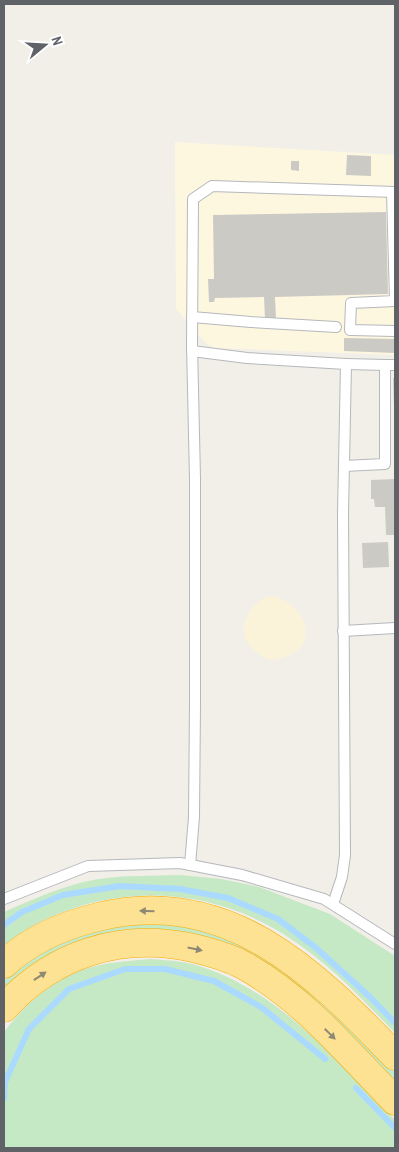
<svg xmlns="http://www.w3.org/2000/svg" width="399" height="1152" font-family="'Archivo Narrow',sans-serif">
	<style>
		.commercial { fill: #fef7e0 }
		.green { fill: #c5e8c5 }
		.sand { fill: #fbf3d9 }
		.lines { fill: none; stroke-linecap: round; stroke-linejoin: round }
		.stream { stroke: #aadaff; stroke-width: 6 }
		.building { fill: #cccac5 }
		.service-casing { stroke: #b5b8bc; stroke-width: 12 }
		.motorway-casing { stroke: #f9ab00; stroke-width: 29 }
		.service { stroke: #fff; stroke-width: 10 }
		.motorway { stroke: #fde293; stroke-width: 28 }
		.oneway { fill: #8e8975 }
	</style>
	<rect width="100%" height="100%" fill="#f1efe8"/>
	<!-- commercial -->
	<path class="commercial" d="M175,142L395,155V355L214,348L206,343L176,309Z"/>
	<!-- green -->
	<g class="green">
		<path d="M180,875L221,879L259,887L330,914L395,956V1033C362,999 329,963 288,937C209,885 111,882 29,928C20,933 12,940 4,946V912C34,899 66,884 99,879C126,875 153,876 180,875Z"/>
		<path d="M136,921L194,925L283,963L395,1065V1088L349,1040L163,932L4,993V980L15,969L66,939Z"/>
		<path d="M150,959C164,960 179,961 192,964C276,987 336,1060 395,1120V1148H4V1032C24,1005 53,980 85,969C106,962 129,961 150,959Z"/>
	</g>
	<!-- sand -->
	<path class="sand" d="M275,596C315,611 319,655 271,660C259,655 247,647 244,634C242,621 253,603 264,598C267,596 271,596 275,596Z"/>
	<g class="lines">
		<!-- stream -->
		<g class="stream">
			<path d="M4,925L22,912L63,895L120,886L180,889L228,898L278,919L315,947L370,997L395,1023"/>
			<path d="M356,1088L395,1128"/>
			<path d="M4,1099L5,1082L29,1029L69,989L125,969H165L214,981L261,1007L325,1059"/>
		</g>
	</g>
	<!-- building -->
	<g class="building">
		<path d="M347,155L371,156V176L346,175Z"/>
		<path d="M291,161H299V171L291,170Z"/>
		<path d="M386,212L388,294L275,297L276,319H265L264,297L215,298L214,302H209L208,279H214L213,215Z"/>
		<path d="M344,338L395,339V353L344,351Z"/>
		<path d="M393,378H395V407H394Z"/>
		<path d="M395,479V535H386L385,507H375L374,499H371V480Z"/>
		<path d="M388,542L389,567L363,568L362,543Z"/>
	</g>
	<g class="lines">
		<!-- service casing -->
		<g class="service-casing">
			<g id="service">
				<path d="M392,192L395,301L351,303L350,330L395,331"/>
				<path d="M192,317L251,322L336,327"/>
				<path d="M192,351L247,358L346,364L343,514L345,855L342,877L333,904"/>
				<path d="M385,365H395"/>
				<path d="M344,466L385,464V365L346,364"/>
				<path d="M343,631L395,628"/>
				<path d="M190,865L194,817L195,704V479L192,344L193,199L212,186L395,192"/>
				<path d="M4,899L88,866L180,863L242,875L324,899L395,944"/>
			</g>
		</g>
		<!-- motorway casing -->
		<g class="motorway-casing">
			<g id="motorway">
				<path d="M4,964C30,940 64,925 98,917C227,885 314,972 395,1056"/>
				<path d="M4,1008C53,954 121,932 193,948C210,952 228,957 243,965C303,998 348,1053 395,1101"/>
			</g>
		</g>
		<!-- service -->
		<use href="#service" class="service"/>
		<!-- motorway -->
		<use href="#motorway" class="motorway"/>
	</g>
	<!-- one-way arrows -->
	<defs><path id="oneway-solid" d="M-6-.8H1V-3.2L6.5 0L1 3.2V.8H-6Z" transform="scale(1.25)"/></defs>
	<g class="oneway">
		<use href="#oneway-solid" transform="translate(147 911) rotate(-179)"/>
		<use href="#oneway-solid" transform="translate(195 949) rotate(12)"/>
		<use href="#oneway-solid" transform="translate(40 976) rotate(-34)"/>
		<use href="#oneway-solid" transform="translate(330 1034) rotate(45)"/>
	</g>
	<!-- border -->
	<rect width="399" height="1152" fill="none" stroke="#5f6368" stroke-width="10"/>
	<!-- north arrow -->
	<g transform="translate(45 45) rotate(72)" stroke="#ffffff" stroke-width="4" paint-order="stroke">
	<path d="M0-4L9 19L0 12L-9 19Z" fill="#5f6368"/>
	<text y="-8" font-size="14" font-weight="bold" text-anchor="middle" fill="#5f6368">N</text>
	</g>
</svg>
